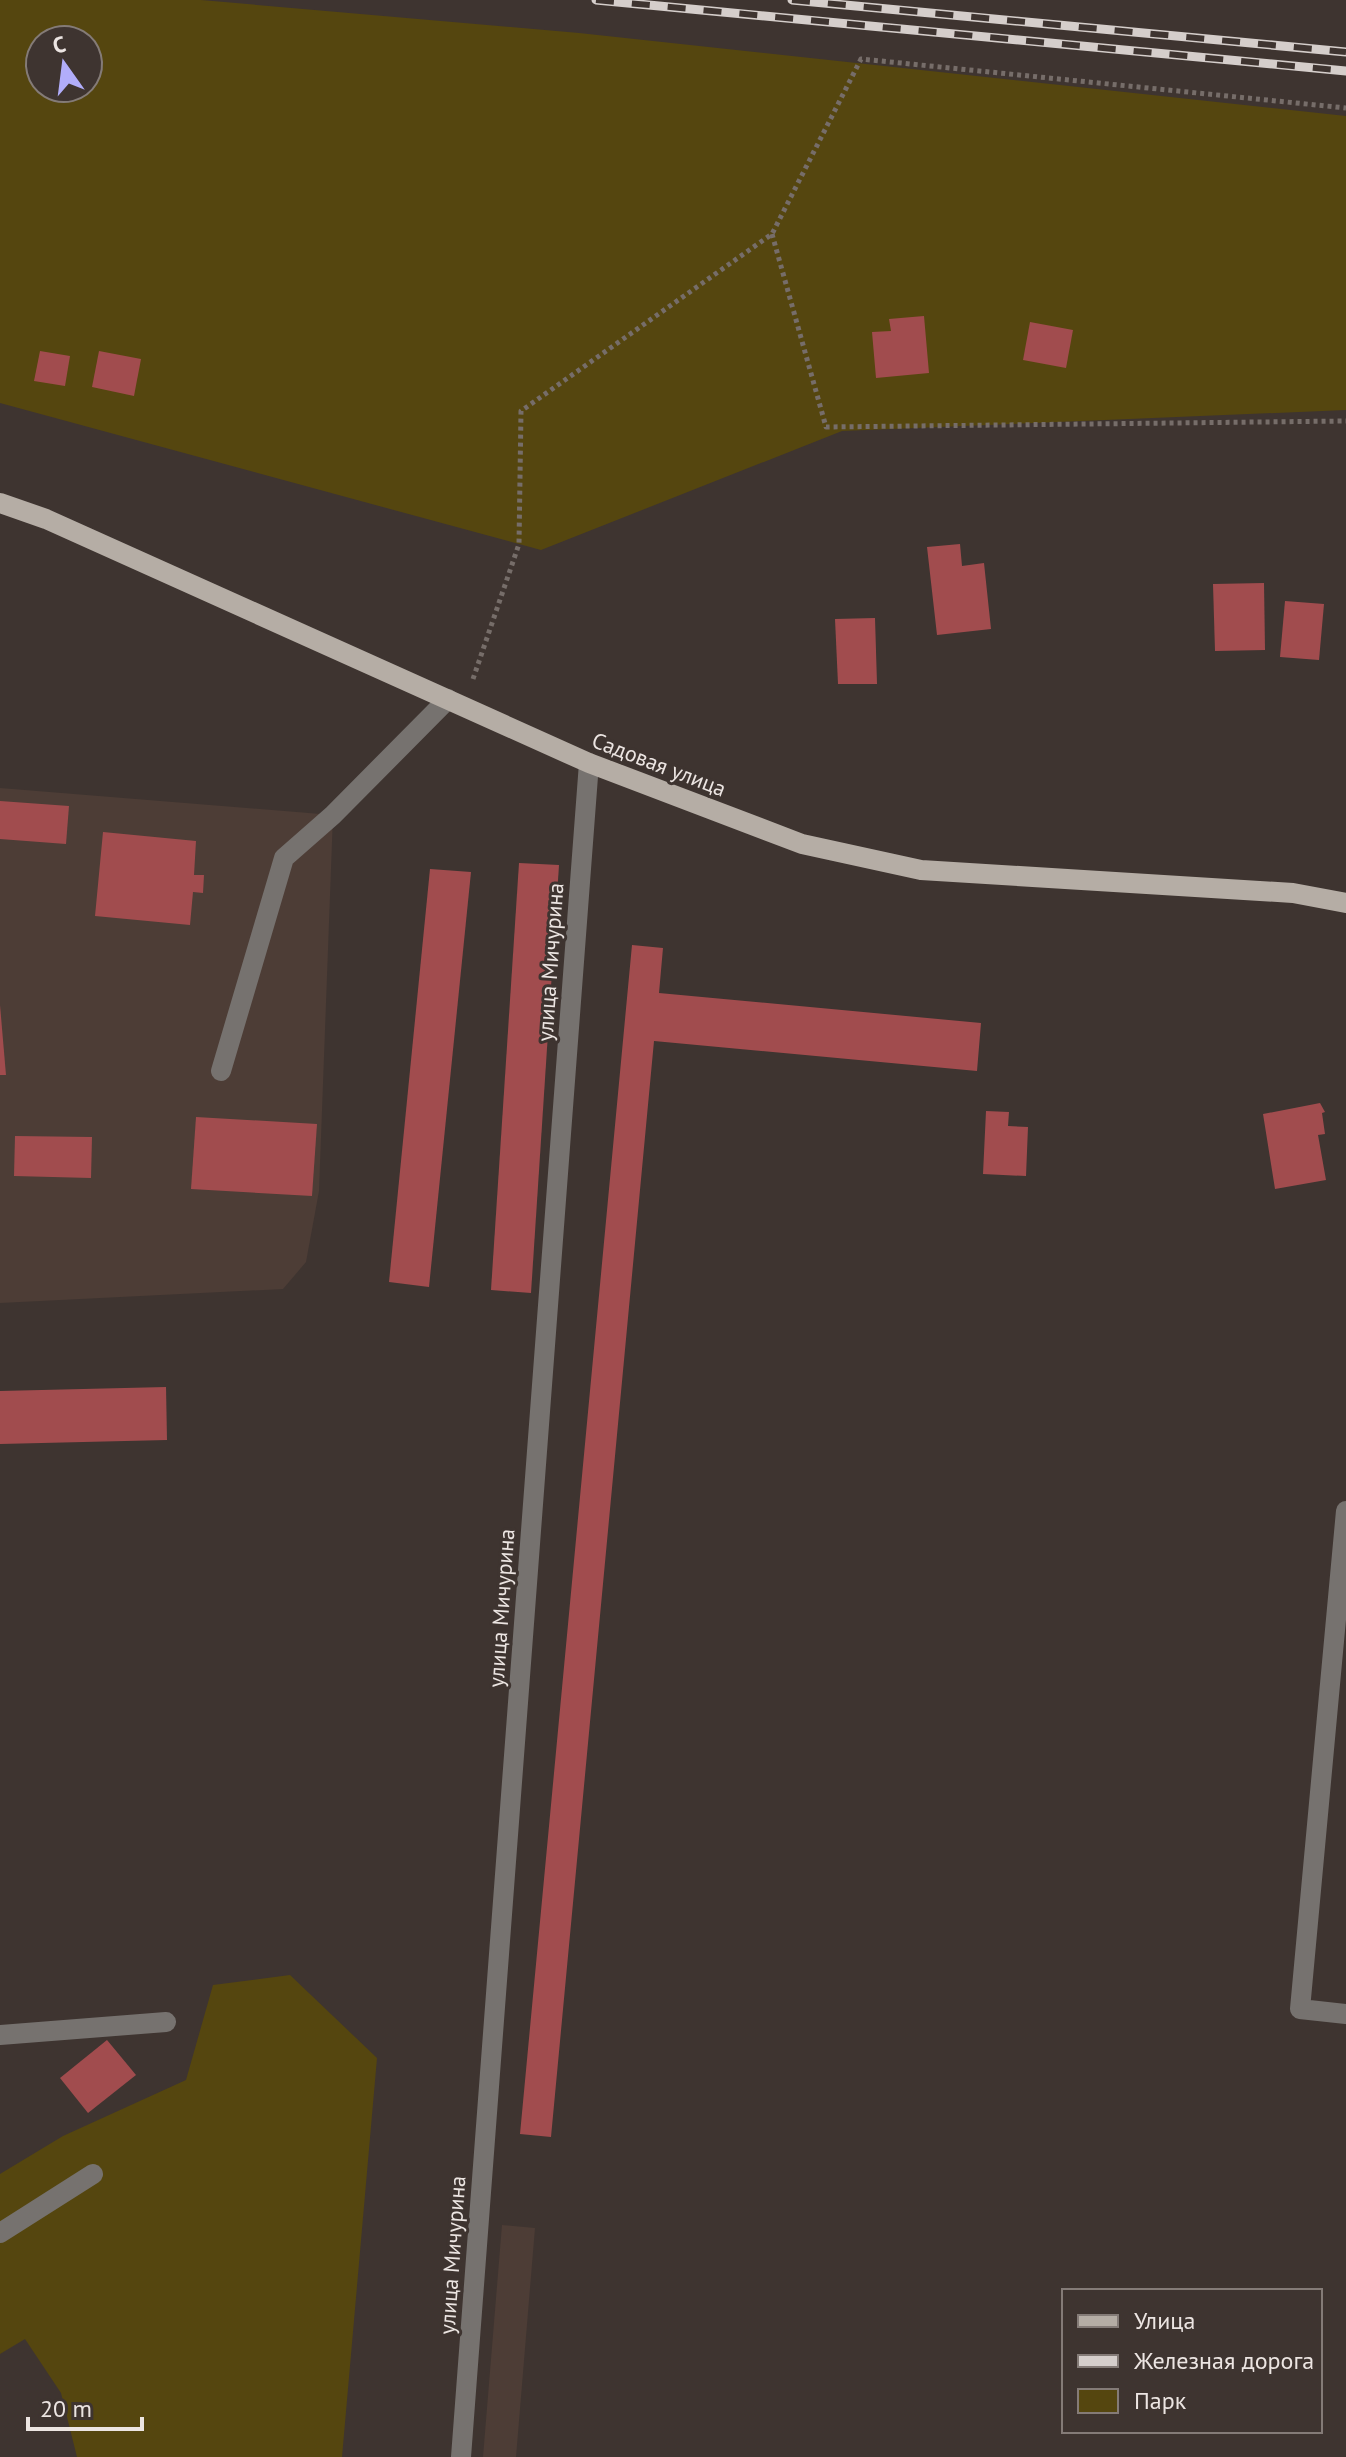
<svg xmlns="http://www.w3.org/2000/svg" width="1346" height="2457" font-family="'PT Sans',sans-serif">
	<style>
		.built { fill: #4d3d36 }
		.green { fill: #55460f; fill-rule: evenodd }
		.building { fill: #a14c4e }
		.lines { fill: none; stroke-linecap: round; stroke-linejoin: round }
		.path { stroke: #766d69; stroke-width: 5; stroke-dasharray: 4 4; stroke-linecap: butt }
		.minor { stroke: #76726f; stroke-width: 20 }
		.major { stroke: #b5ada5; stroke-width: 20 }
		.rail-casing { stroke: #d5cecb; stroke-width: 9 }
		.rail { stroke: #3e3430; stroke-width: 6; stroke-dasharray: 18; stroke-linecap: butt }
		.labels { text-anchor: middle; stroke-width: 6; stroke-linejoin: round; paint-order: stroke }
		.street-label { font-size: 22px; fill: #ece5e2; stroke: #3e3430 }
	</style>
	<rect width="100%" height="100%" fill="#3e3430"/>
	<!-- built -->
	<g class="built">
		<path d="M0,788L333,815L319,1191L306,1262L283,1289L0,1303Z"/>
		<path d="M502,2225L535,2228L516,2457H483Z"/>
	</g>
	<!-- green -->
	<g class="green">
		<path d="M0,0H201L579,33L1346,116V410L842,431L541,550L0,403ZM40,40H88V88H40Z"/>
		<path d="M290,1975L377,2058L342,2457H77L61,2393L25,2339L0,2354V2174L63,2136L186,2080L213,1985Z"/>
	</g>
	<!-- building -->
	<g class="building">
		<path d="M924,316L929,373L876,378L872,332L891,331L889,319Z"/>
		<path d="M1030,322L1073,330L1066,368L1023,360Z"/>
		<path d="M40,351L70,356L65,386L34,381Z"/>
		<path d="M99,351L141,359L134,396L92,387Z"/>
		<path d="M960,544L962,566L984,563L991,629L937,635L927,547Z"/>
		<path d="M1264,583L1265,650L1215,651L1213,584Z"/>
		<path d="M1285,601L1324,604L1319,660L1280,657Z"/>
		<path d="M875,618L877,684H838L835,619Z"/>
		<path d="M0,801L69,806L66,844L0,839Z"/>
		<path d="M103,832L196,841L194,875H204L203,893L193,892L190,925L95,916Z"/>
		<path d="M519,863L559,865L531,1293L491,1290Z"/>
		<path d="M430,869L471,872L429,1287L389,1282Z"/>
		<path d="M632,945L663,948L659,993L981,1023L977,1071L654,1041L551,2137L520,2134Z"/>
		<path d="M0,1005L6,1075H0Z"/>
		<path d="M1320,1103L1325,1112L1322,1113L1325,1134L1318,1135L1326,1180L1275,1189L1263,1114Z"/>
		<path d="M986,1111L1009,1112L1008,1126L1028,1127L1026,1176L983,1174Z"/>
		<path d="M196,1117L317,1124L312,1196L191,1189Z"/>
		<path d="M15,1136L92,1137L91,1178L14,1176Z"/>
		<path d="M166,1387L167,1440L0,1444V1391Z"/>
		<path d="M107,2040L136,2075L88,2113L60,2078Z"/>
	</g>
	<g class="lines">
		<!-- path -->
		<g class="path">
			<path d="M772,234L826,427L1346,421"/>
			<path d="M473,679L519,544L521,411L772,234L861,59L1346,108"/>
		</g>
		<!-- minor -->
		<g class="minor">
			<path d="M221,1071L284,858L333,815L448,699"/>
			<path d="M1346,1511L1300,2009L1346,2014"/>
			<path d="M0,2035L166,2022"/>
			<path d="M0,2233L93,2174"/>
			<path d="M461,2457L589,763"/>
		</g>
		<!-- major -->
		<path class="major" d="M0,503L46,519L589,763L802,844L921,870L1293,893L1346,903"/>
		<!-- rail casing -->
		<g class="rail-casing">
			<g id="rail">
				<path d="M596,0L1346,71"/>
				<path d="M792,0L1346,52"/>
			</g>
		</g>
		<!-- rail -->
		<use href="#rail" class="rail"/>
	</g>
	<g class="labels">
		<!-- street labels -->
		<g class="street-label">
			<text transform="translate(659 764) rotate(21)" y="8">Садовая улица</text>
			<text transform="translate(550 962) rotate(-86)" y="8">улица Мичурина</text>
			<text transform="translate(501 1608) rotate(-86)" y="8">улица Мичурина</text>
			<text transform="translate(452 2255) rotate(-86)" y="8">улица Мичурина</text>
		</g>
	</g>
	<!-- legend -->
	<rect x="1062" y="2289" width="260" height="144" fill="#3e3430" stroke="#847b77" stroke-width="2"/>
	<rect x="1078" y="2315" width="40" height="12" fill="#b5ada5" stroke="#847b77" stroke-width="2"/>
	<text x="1134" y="2329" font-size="24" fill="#ece5e2">Улица</text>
	<rect x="1078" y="2355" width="40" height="12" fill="#d5cecb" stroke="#847b77" stroke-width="2"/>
	<text x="1134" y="2369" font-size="24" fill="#ece5e2">Железная дорога</text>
	<rect x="1078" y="2389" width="40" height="24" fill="#55460f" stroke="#847b77" stroke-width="2"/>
	<text x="1134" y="2409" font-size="24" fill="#ece5e2">Парк</text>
	<!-- north arrow -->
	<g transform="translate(64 64) rotate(346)"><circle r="38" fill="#3e3430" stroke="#847b77" stroke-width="2"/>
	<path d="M0-6L14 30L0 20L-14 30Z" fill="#b1adfa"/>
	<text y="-12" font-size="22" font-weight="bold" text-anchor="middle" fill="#ece5e2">С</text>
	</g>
	<!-- scale -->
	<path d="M28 2417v12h114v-12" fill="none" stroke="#ece5e2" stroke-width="4"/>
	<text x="40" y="2417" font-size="24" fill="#ece5e2" stroke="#3e3430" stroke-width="6" paint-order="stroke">20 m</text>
</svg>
